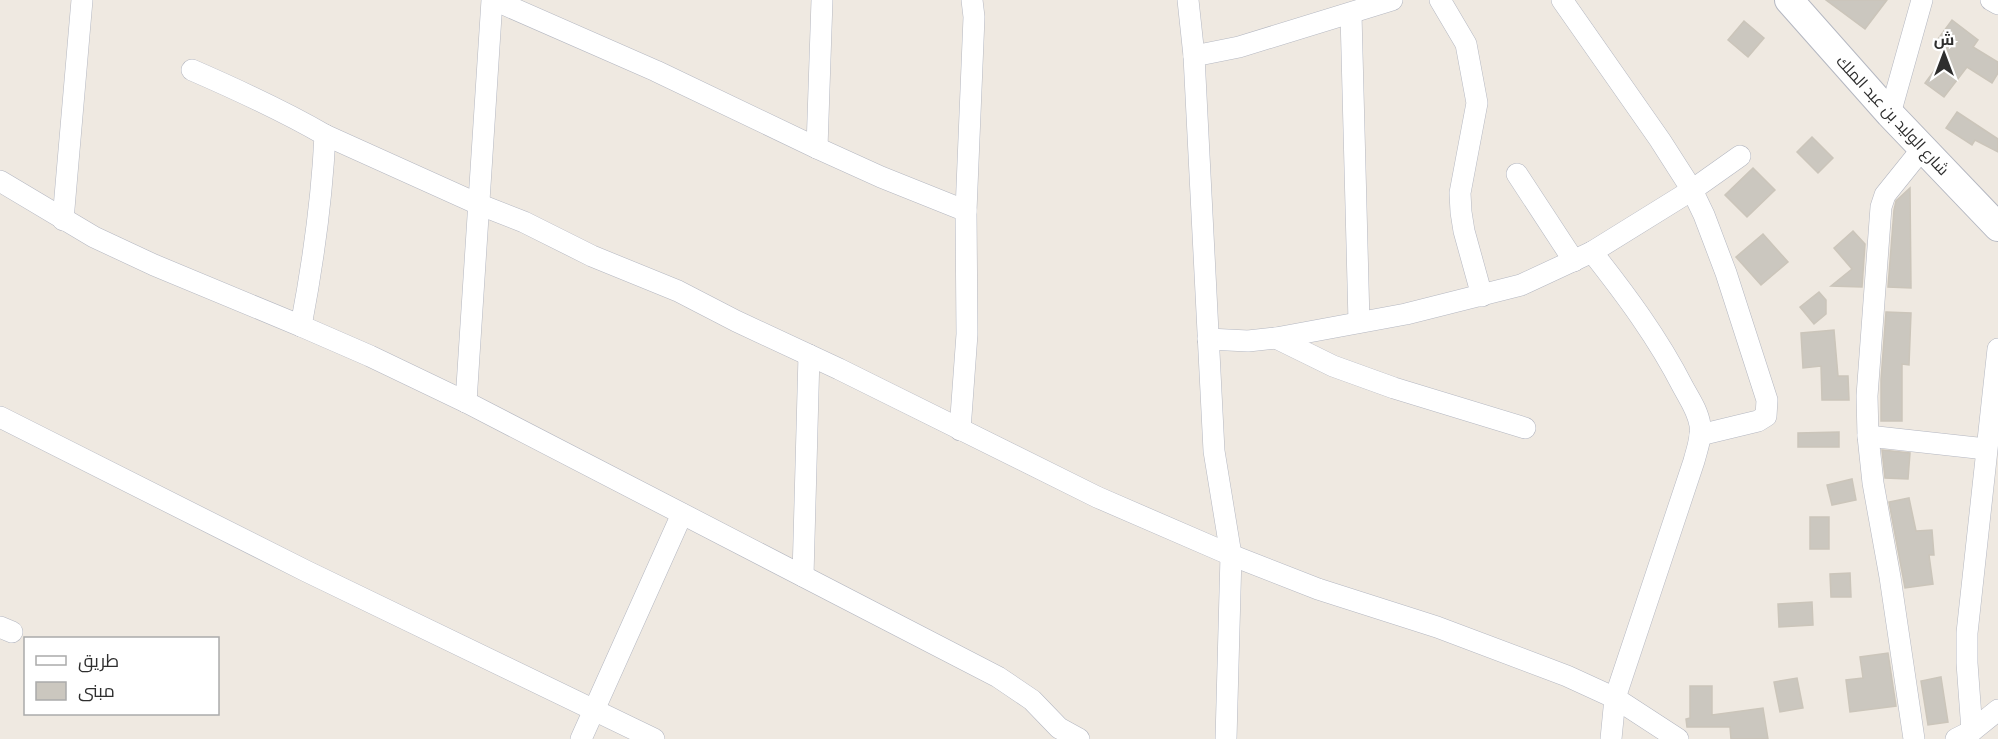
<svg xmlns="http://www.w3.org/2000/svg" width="1998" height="739" font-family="'Exo 2',Cairo,sans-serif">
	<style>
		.building { fill: #cbc7bf; stroke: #cbc5ba; stroke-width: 1.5 }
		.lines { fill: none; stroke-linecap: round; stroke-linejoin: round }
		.street-casing { stroke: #b4b7c1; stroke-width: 22 }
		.secondary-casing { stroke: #b4b7c1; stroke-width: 30 }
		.street { stroke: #fff; stroke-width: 21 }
		.secondary { stroke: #fff; stroke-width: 28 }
		.labels { text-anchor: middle; stroke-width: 6; stroke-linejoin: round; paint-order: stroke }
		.street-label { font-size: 16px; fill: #2e2e2e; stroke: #fff }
	</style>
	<rect width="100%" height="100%" fill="#efe9e1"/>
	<!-- building -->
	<g class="building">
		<path d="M1826,0H1887L1865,29Z"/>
		<path d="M1952,20L1978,40L1973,47L1998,62V73L1992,83L1967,67L1944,97L1925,83L1948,52L1935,43Z"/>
		<path d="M1744,21L1764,38L1748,57L1728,40Z"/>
		<path d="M1957,112L1998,139V152L1975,140L1972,145L1946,128Z"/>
		<path d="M1812,137L1833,158L1818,173L1797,152Z"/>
		<path d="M1753,168L1775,190L1747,217L1725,195Z"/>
		<path d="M1910,188L1911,288L1888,287L1894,210L1896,201Z"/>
		<path d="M1853,231L1865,244L1862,287L1831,286L1852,269L1834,248Z"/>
		<path d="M1763,234L1788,262L1761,285L1736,257Z"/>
		<path d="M1819,292L1826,300V314L1814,324L1800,307Z"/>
		<path d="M1886,312L1911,313L1909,365L1902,364V421H1881V380Z"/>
		<path d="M1834,330L1838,376H1848L1849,400H1822L1821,366L1803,368L1801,333Z"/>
		<path d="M1839,432V447H1798V433Z"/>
		<path d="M1882,450L1910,453L1908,479L1885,478Z"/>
		<path d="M1852,479L1856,500L1832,505L1827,485Z"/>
		<path d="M1909,498L1916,531L1932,530L1934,555H1929L1933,584L1905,588L1889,502Z"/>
		<rect x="1810" y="517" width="19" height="32"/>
		<path d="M1850,573L1851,597H1831L1830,574Z"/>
		<path d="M1812,602L1813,625L1779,627L1778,604Z"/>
		<path d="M1888,653L1896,706L1850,712L1846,680L1863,678L1860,657Z"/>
		<path d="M1941,677L1948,722L1928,725L1921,681Z"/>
		<path d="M1797,678L1803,708L1780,712L1774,682Z"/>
		<path d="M1690,686H1712V715L1763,708L1768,739H1731L1730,727H1687L1686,719L1690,718Z"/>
	</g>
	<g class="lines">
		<!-- street casing -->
		<g class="street-casing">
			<g id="street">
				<path d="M494,0L656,71L817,148L881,177L966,211"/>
				<path d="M1188,0L1194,56L1214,451L1231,555L1226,739"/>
				<path d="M1440,0L1466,44L1477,103L1460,193L1461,212L1464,231L1482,296"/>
				<path d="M1562,0L1660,140L1692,190L1704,215L1726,273L1767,400L1766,416L1758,421L1700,435"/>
				<path d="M1991,0L1998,4"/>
				<path d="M1351,14L1359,322"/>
				<path d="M1194,56L1239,47L1392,0"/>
				<path d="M1890,114L1922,0"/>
				<path d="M325,135L478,204L524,222L592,256L678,291L736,321L839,369L1097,497L1231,555L1318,589L1437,627L1567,676L1615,698L1678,739"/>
				<path d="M817,148L822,0"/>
				<path d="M1517,174L1574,261"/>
				<path d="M0,181L94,237L154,265L301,326C313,263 322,200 325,135C282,110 238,90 192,70"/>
				<path d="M63,220L82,0"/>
				<path d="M1592,252C1626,295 1658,338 1683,387C1689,398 1698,411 1700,425C1702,437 1697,449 1694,461L1615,698L1611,739"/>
				<path d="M301,326L370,356L466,402L998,677L1032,700L1059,728L1079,739"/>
				<path d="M1276,338L1333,366L1394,388L1525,428"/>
				<path d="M1208,339L1248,341L1276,338L1406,314L1521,285L1592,252L1692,190L1740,156"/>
				<path d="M466,402L492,0"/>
				<path d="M0,417L306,571L654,739"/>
				<path d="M960,430L967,334L966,211L974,17L972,0"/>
				<path d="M1868,436L1986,449"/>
				<path d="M803,576L809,355"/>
				<path d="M0,627L12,632"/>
				<path d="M1972,731L1967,663V633L1998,349"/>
				<path d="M581,739L682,514"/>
				<path d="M1914,739L1890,577L1873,483L1868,436L1867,396L1881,207L1885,195L1922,149"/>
				<path d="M1956,739L1972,731L1998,710"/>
			</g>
		</g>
		<!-- secondary casing -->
		<g class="secondary-casing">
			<path id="secondary" d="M1789,0L1890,114L1998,227"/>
		</g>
		<!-- street -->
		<use href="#street" class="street"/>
		<!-- secondary -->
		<use href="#secondary" class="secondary"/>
	</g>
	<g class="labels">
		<!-- street labels -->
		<g class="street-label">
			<text transform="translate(1893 115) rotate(47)" y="6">شارع الوليد بن عبد الملك</text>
		</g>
	</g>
	<!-- legend -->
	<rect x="24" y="637" width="195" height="78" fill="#ffffff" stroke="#ababab" stroke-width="1.5"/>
	<rect x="36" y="656" width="30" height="9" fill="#ffffff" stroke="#ababab" stroke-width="1.5"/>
	<text x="78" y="667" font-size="18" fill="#2e2e2e">طريق</text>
	<rect x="36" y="682" width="30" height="18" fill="#cbc7bf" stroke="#ababab" stroke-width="1.5"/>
	<text x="78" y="697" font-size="18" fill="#2e2e2e">مبنى</text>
	<!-- north arrow -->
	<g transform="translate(1944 54)" stroke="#ffffff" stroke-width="4.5" paint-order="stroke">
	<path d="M0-4.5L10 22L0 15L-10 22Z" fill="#2e2e2e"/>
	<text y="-9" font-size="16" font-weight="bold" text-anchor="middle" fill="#2e2e2e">ش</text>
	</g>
</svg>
